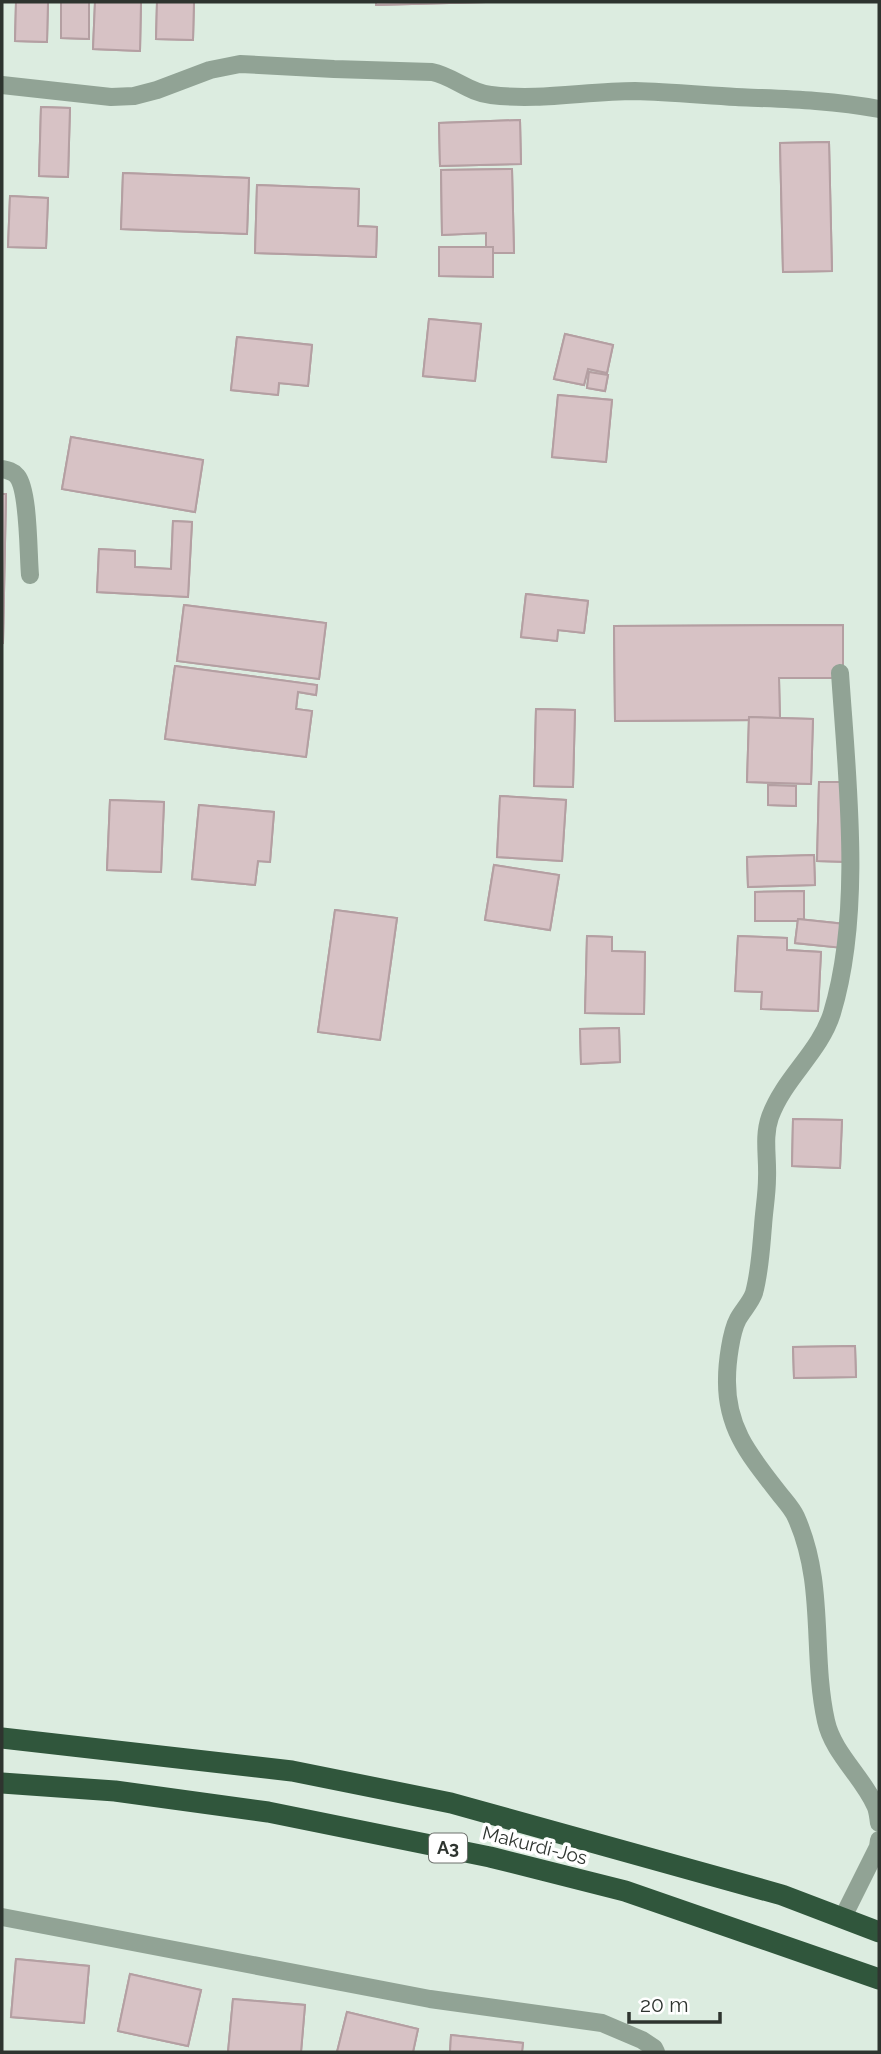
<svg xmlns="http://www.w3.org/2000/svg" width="881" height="2054" font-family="Raleway,sans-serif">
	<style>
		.building { fill: #d7c2c5; stroke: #b49fa2; stroke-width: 2 }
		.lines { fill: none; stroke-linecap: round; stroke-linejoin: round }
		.lane { stroke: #91a395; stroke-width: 18 }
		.street { stroke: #91a395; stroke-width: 18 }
		.highway { stroke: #30563c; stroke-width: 21 }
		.labels { text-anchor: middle; stroke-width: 7; stroke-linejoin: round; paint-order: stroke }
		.shield { fill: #fff; stroke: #6d716d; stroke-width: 2 }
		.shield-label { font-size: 18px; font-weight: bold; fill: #2e342f }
		.street-label { font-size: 19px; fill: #2e342f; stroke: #fff }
	</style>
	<rect width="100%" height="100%" fill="#dcece0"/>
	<!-- building -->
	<g class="building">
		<path d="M16,2H48L47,42L15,41Z"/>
		<path d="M16,2H48L47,42L15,41Z"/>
		<path d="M61,2H89V39L61,38Z"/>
		<path d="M61,2H89V39L61,38Z"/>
		<path d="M95,2H141L140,51L93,49Z"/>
		<path d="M95,2H141L140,51L93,49Z"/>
		<path d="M157,2H194L193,40L156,39Z"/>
		<path d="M157,2H194L193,40L156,39Z"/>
		<path d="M376,2H486L376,5Z"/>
		<path d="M376,2H486L376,5Z"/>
		<path d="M41,107L70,108L68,177L39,176Z"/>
		<path d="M41,107L70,108L68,177L39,176Z"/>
		<path d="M520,120L521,164L440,166L439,123Z"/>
		<path d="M520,120L521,164L440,166L439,123Z"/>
		<path d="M829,142L832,271L783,272L780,143Z"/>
		<path d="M829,142L832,271L783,272L780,143Z"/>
		<path d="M512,169L514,253H486V233L442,235L441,170Z"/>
		<path d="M512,169L514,253H486V233L442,235L441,170Z"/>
		<path d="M123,173L249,178L247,234L121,229Z"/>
		<path d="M123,173L249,178L247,234L121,229Z"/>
		<path d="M257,185L359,189L358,226L377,227L376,257L255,253Z"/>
		<path d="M257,185L359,189L358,226L377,227L376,257L255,253Z"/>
		<path d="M10,196L48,198L46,248L8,247Z"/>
		<path d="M10,196L48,198L46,248L8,247Z"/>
		<path d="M439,247H493V277L439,276Z"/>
		<path d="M439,247H493V277L439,276Z"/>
		<path d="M429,319L481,324L475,381L423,376Z"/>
		<path d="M429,319L481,324L475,381L423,376Z"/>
		<path d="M565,334L613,345L607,373L588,369L584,385L554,379Z"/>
		<path d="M565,334L613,345L607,373L588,369L584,385L554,379Z"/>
		<path d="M237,337L312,345L308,386L279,383L278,395L231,390Z"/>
		<path d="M237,337L312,345L308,386L279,383L278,395L231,390Z"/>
		<path d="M589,372L608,375L605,391L587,388Z"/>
		<path d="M589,372L608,375L605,391L587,388Z"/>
		<path d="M558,395L612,400L606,462L552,457Z"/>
		<path d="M558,395L612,400L606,462L552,457Z"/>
		<path d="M71,437L203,460L195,512L62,489Z"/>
		<path d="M71,437L203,460L195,512L62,489Z"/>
		<path d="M2,494H6L3,643H2Z"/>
		<path d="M2,494H6L3,643H2Z"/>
		<path d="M173,521L192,522L188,597L97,592L99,549L135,551V567L171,569Z"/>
		<path d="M173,521L192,522L188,597L97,592L99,549L135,551V567L171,569Z"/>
		<path d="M526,594L588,601L584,633L558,630L557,641L521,637Z"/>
		<path d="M526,594L588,601L584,633L558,630L557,641L521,637Z"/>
		<path d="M184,605L326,623L319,679L177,661Z"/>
		<path d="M184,605L326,623L319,679L177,661Z"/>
		<path d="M843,625V678H779L780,720L615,721L614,626Z"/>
		<path d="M843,625V678H779L780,720L615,721L614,626Z"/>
		<path d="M175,666L317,685L316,695L298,692L296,709L312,711L306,757L165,739Z"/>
		<path d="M175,666L317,685L316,695L298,692L296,709L312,711L306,757L165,739Z"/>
		<path d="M536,709L575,710L573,787L534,786Z"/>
		<path d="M536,709L575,710L573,787L534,786Z"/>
		<path d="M749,717L813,719L811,784L747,782Z"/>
		<path d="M749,717L813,719L811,784L747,782Z"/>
		<path d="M819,782H850L848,862L817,861Z"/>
		<path d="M819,782H850L848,862L817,861Z"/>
		<path d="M768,785L796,786V806L768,805Z"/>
		<path d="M768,785L796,786V806L768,805Z"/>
		<path d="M500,796L566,800L562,861L497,857Z"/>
		<path d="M500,796L566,800L562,861L497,857Z"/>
		<path d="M110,800L164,802L161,872L107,870Z"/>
		<path d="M110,800L164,802L161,872L107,870Z"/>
		<path d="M199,805L274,812L270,862L258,861L255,885L192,879Z"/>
		<path d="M199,805L274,812L270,862L258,861L255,885L192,879Z"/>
		<path d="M814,855L815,885L748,887L747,857Z"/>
		<path d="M814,855L815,885L748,887L747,857Z"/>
		<path d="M494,865L559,875L550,930L485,920Z"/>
		<path d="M494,865L559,875L550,930L485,920Z"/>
		<path d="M804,891V921H755V892Z"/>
		<path d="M804,891V921H755V892Z"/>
		<path d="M335,910L397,918L380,1040L318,1032Z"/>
		<path d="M335,910L397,918L380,1040L318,1032Z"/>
		<path d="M798,919L845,924L843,948L795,943Z"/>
		<path d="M798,919L845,924L843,948L795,943Z"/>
		<path d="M587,936L612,937V951L645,952L644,1014L585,1013Z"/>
		<path d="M587,936L612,937V951L645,952L644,1014L585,1013Z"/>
		<path d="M738,936L787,938V950L821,952L818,1011L761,1009L762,992L735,991Z"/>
		<path d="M738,936L787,938V950L821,952L818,1011L761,1009L762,992L735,991Z"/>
		<path d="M619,1028L620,1062L581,1064L580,1029Z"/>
		<path d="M619,1028L620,1062L581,1064L580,1029Z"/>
		<path d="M793,1119L842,1120L840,1168L792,1166Z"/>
		<path d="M793,1119L842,1120L840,1168L792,1166Z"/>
		<path d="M855,1346L856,1377L794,1378L793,1347Z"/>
		<path d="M855,1346L856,1377L794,1378L793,1347Z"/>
		<path d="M16,1959L89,1966L84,2023L11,2017Z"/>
		<path d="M16,1959L89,1966L84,2023L11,2017Z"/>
		<path d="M130,1974L201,1990L188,2046L118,2031Z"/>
		<path d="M130,1974L201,1990L188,2046L118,2031Z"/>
		<path d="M233,1999L305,2005L301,2052H228Z"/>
		<path d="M233,1999L305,2005L301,2052H228Z"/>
		<path d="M347,2012L418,2029L413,2052H337Z"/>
		<path d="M347,2012L418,2029L413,2052H337Z"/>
		<path d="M451,2035L523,2043L522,2052H450Z"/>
		<path d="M451,2035L523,2043L522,2052H450Z"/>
	</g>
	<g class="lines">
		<!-- lane -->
		<path class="lane" d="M2,1917L430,1999L602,2023L642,2040L654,2048L656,2052"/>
		<!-- street -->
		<g class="street">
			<path d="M2,85L111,97L134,96L157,90L210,70L240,64L334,69L432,72C453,76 469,93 491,95C539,101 587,91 635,91C668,92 702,95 736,97C784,99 832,100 879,109"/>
			<path d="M2,469C7,470 13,471 17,476C29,490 28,553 30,575"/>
			<path d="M840,673C847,778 863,911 832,1013C820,1052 784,1078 770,1117C763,1137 768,1157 767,1178C767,1194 764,1210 763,1226C761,1248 760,1271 754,1293C751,1302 743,1310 738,1319C731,1332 727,1363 727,1379C726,1428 750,1456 778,1492C784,1500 792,1508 796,1517C826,1584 811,1653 826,1721C833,1753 862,1776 875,1805C878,1811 878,1817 879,1823"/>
			<path d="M842,1919L878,1847L879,1840"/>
		</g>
		<!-- highway -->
		<g class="highway">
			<path d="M2,1738L292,1771L451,1803L782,1895L879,1932"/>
			<path d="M2,1783L115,1791L268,1812L490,1857L625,1891L879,1979"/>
		</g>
	</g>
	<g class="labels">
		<!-- shield labels -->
		<rect class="shield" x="429" y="1833.5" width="38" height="29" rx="5"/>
		<g class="shield-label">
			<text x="448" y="1854">A3</text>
		</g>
		<!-- street labels -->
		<g class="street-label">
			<text transform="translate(535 1845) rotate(14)" y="7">Makurdi-Jos</text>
		</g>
	</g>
	<!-- border -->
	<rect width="881" height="2054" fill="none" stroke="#2e342f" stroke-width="7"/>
	<!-- scale -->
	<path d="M629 2012v10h91v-10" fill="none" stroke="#2e342f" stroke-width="3.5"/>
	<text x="640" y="2012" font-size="21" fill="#2e342f" stroke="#ffffff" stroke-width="5" paint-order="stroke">20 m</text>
</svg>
